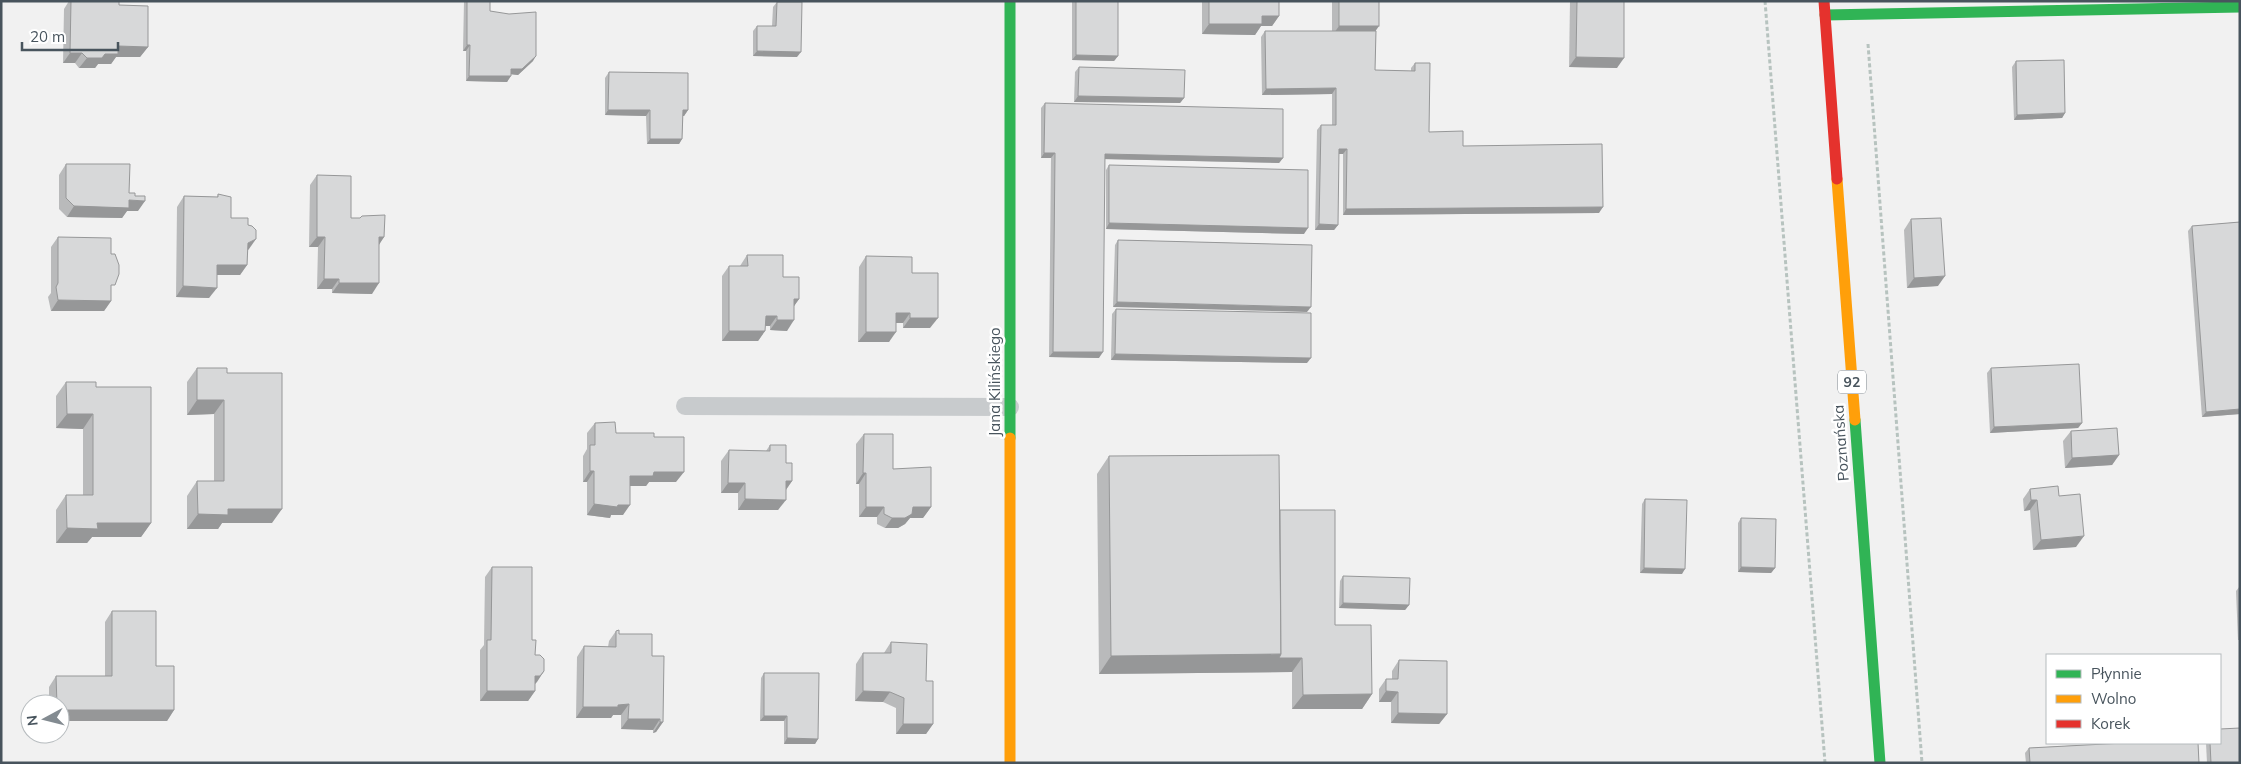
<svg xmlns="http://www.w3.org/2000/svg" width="2241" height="764" font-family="Mulish,sans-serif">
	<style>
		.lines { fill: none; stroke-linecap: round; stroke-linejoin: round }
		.path { stroke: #b7c3bf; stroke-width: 3; stroke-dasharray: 4 2.5; stroke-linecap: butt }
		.lane { stroke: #c8cbcd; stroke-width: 18 }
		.fast { stroke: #30b455; stroke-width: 11 }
		.slow { stroke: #ff9f0a; stroke-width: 11 }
		.jam { stroke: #e5322d; stroke-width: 11 }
		.wall { fill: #b9babb }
		.shaded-wall { fill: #969798 }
		.building { fill: #d7d8d9; stroke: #969798 }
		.labels { text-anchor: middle; stroke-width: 5; stroke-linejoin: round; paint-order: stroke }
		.shield { fill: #fff; stroke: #7f878e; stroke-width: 1 }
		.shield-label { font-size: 14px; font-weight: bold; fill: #48545d }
		.street-label { font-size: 15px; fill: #48545d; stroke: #fff }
	</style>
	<rect width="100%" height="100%" fill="#f1f1f1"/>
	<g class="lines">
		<!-- path -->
		<g class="path">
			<path d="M1765,1L1825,763"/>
			<path d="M1868,44L1922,763"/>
		</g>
		<!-- lane -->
		<path class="lane" d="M685,406L1010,407"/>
		<!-- fast -->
		<g class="fast">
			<path d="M1010,1V438"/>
			<path d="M1825,15L2240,7"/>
			<path d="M1855,420L1880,763"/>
		</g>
		<!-- slow -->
		<g class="slow">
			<path d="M1837,179L1855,420"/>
			<path d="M1010,438V763"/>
		</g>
		<!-- jam -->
		<path class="jam" d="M1824,1L1837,179"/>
	</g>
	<!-- wall -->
	<g class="wall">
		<path d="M69,1H119V5L148,47L140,57H116L111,64H98L95,68H79L75,63H63L64,9Z"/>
		<path d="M464,1H490V11L533,61L518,75L511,74L507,82L466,81V51H463Z"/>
		<path d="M1072,1H1118V56L1114,61L1072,60Z"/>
		<path d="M1202,1H1279V16L1272,26H1261L1255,35L1202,34Z"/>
		<path d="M1332,1H1379L1376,31L1375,70L1411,71V68L1415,63L1429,132L1463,146L1599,213L1343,215V154H1338V225L1334,230H1315L1317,130L1321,125H1332V94L1262,95L1261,37L1265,31H1332Z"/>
		<path d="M1570,1H1624L1617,68L1569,67Z"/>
		<path d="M777,2L797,57L753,56V31L757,26H772L773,7Z"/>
		<path d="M2016,61L2065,113L2062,118L2014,120L2012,67Z"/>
		<path d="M1079,67L1184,98L1180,103L1074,102L1075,72Z"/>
		<path d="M609,72L688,110L684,116H683L682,139L679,144H647L646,116L605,115V78Z"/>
		<path d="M1045,103L1283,158L1279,163L1105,159L1099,358L1049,357L1051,158H1041V108Z"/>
		<path d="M66,164L129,193L135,196L138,211H127L122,218L67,217L59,209V175Z"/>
		<path d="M1109,165L1304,234L1106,229V170Z"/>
		<path d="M317,175L351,218L384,237L379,244L372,294L332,293V289H317L318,247H309L310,185Z"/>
		<path d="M218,194L231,218L248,225L249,249L248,250L247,265L240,275H217L209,298L176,297L177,207L184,196L217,197Z"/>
		<path d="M1911,219L1938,286L1907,288L1904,230Z"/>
		<path d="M2240,222V414L2202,417L2188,231L2192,226Z"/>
		<path d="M58,237L111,301L104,311H51L48,297L51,293V247Z"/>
		<path d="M1118,240L1312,245L1113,307L1115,245Z"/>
		<path d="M747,255L783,277L799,299L794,306L787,331L770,330V326H765V331L758,341H722V276L729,266H740Z"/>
		<path d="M866,256L912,273L930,328H903V323H896L889,342H858L859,267Z"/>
		<path d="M1116,309L1307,363L1111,360L1112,314Z"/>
		<path d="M197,368L227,373L272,523H222L218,529H187V496L197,481H214V414L187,415V382Z"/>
		<path d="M1991,368L2082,423L2078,428L1990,433L1987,373Z"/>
		<path d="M66,382L96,387L151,523L141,537H92L87,543H56V510L66,495H83V429L56,428V396Z"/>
		<path d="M595,423L616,433L654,437L676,482H649L646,486H630L623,515H611L610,518L587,515V482H583V456L587,449V433Z"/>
		<path d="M2071,431L2119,455L2112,465L2065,468L2063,441Z"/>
		<path d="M864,434L893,469L931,507L923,518H910L905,524L898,528H885L877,524V517H859V484H856V444Z"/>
		<path d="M770,445L786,463L792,481L786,490L778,510H738V493H721V461L729,450L766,451Z"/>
		<path d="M1109,456L1280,510L1335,625L1372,694L1362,709H1292V672L1099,674L1097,474Z"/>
		<path d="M2030,489L2059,496L2076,547L2033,550L2030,510L2024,511L2023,499Z"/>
		<path d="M1645,499L1682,574L1640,573L1642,504Z"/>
		<path d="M1741,518L1775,568L1771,573L1738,572V523Z"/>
		<path d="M492,567L532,640L535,655L544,671L535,684V691L528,701H480V650L484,645L485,577Z"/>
		<path d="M1343,576L1409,605L1405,610L1339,608L1340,581Z"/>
		<path d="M2240,586V640H2238L2236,591Z"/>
		<path d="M112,611L156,666L174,710L167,721H60V704H49V687L56,676H105V622Z"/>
		<path d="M616,631L619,634L652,656L663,722L656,732L653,733V730L621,729V715H613L611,718H576L577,657L584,646L608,647L609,641Z"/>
		<path d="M891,642L926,681L933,724L926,734H896V708L883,702L855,701L856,664L863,653H884Z"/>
		<path d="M1399,660L1447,714L1439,724L1391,723V702H1379V689L1386,679H1392V671Z"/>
		<path d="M764,673L818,739L815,744H784V721H760L761,678Z"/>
		<path d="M2120,743H2198L2199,763H2026L2025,753L2029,748Z"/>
		<path d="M2206,743H2220L2240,763H2207Z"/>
	</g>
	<!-- shaded-wall -->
	<g class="shaded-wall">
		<path d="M1262,16H1279L1272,26H1261L1255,35L1202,34L1209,24Z"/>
		<path d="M1339,26H1379L1372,36H1332Z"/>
		<path d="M467,45H470L466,51H463Z"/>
		<path d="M118,46L148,47L140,57H116L111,64H98L95,68H79L87,58Z"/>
		<path d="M757,51L801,52L797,57L753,56Z"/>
		<path d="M70,53H82L75,63H63Z"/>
		<path d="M1076,55L1118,56L1114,61L1072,60Z"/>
		<path d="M536,56L533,61L518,75L507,74L511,69Z"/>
		<path d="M1576,57L1624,58L1617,68L1569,67Z"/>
		<path d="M469,76H511L507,82L466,81Z"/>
		<path d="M1336,88L1332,94L1262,95L1266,89Z"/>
		<path d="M1078,96L1184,98L1180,103L1074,102Z"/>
		<path d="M608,110H650L646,116L605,115Z"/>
		<path d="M683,110H688L684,116H679Z"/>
		<path d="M2065,113L2062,118L2014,120L2017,115Z"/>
		<path d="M650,139H682L679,144H647Z"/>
		<path d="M1339,149H1347L1343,154H1335Z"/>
		<path d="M1044,153H1055L1051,158H1041Z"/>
		<path d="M1105,154L1283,158L1279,163L1101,159Z"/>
		<path d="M129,200L145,201L138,211H127L122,218L67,217L74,206Z"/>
		<path d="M1603,207L1599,213L1343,215L1346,209Z"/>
		<path d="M1109,223L1308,228L1304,234L1106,229Z"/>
		<path d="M1319,224L1338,225L1334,230H1315Z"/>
		<path d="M317,237H325L318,247H309Z"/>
		<path d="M379,237H384L377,248Z"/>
		<path d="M256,239L249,249L241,254L248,243Z"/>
		<path d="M217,265H247L240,275H209Z"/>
		<path d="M1945,276L1938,286L1907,288L1914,278Z"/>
		<path d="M324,279H339L332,289H317Z"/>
		<path d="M339,283H379L372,294L332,293Z"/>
		<path d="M183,286L217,288L209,298L176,297Z"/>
		<path d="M794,299H799L792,309Z"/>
		<path d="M58,300L111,301L104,311H51Z"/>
		<path d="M1117,302L1311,307L1307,312L1113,307Z"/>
		<path d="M896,313H910L903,323H889Z"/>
		<path d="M766,316H777L770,326H758Z"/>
		<path d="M910,318H938L930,328H903Z"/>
		<path d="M777,320H794L787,331L770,330Z"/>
		<path d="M729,331H765L758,341H722Z"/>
		<path d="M866,332H896L889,342H858Z"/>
		<path d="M1053,352H1103L1099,358L1049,357Z"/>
		<path d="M1115,354L1311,358L1307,363L1111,360Z"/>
		<path d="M197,400H224L214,414L187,415Z"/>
		<path d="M2240,409V414L2202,417L2206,412Z"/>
		<path d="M67,414H93L83,429L56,428Z"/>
		<path d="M2082,423L2078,428L1990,433L1994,427Z"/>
		<path d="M2119,455L2112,465L2065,468L2072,458Z"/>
		<path d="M590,471H594L587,482H583Z"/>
		<path d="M654,472H684L676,482H649L646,486H623L630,476Z"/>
		<path d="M863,473H866L859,484H856Z"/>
		<path d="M786,481H792L785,491Z"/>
		<path d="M728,483H745L738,493H721Z"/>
		<path d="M745,499L786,500L778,510H738Z"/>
		<path d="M2031,500H2037L2030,510L2024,511Z"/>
		<path d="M594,504L618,505H630L623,515H611L610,518L587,515Z"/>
		<path d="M866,507H884L877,517H859Z"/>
		<path d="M913,507H931L923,518H910L905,524L898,528H885L892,518Z"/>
		<path d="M228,509H282L272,523H222L218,529H187L198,514Z"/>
		<path d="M97,523H151L141,537H92L87,543H56L67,528Z"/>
		<path d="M2084,536L2076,547L2033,550L2041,540Z"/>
		<path d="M1741,567L1775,568L1771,573L1738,572Z"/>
		<path d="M1644,568L1685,569L1682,574L1640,573Z"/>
		<path d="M1343,603L1409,605L1405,610L1339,608Z"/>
		<path d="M1281,654L1302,658L1292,672L1099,674L1111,656Z"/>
		<path d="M544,671L537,682L532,687L535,676Z"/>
		<path d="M487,691H535L528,701H480Z"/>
		<path d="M863,691L890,692L883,702L855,701Z"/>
		<path d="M1386,691L1398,692L1391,702H1379Z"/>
		<path d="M1372,694L1362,709H1292L1303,695Z"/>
		<path d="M629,704L621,715H613L611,718H576L583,707Z"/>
		<path d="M60,710H174L167,721H60Z"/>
		<path d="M1398,713L1447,714L1439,724L1391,723Z"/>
		<path d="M764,716H787L784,721H760Z"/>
		<path d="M628,719H660L653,730L621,729Z"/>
		<path d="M660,722H663L656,732L653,733Z"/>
		<path d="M903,724H933L926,734H896Z"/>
		<path d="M787,738L818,739L815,744H784Z"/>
	</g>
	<!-- building -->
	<g class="building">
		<path d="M71,1H119V5L148,6V47L118,46V54H105L102,58H87L82,53H70Z"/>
		<path d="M467,1H490V11L509,14L536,12V56L522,69H511V76H469L470,45H467Z"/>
		<path d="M1076,1H1118V56L1076,55Z"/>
		<path d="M1209,1H1279V16H1262V24H1209Z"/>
		<rect x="1339" y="1" width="40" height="25"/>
		<path d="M1577,1H1624V58L1576,57Z"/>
		<path d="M777,2H802L801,52L757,51V26H776Z"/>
		<path d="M1265,31H1376L1375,70L1415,71V63H1430L1429,132L1463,131V146L1602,144L1603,207L1346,209L1347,149H1339L1338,225L1319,224L1321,125H1336V88L1266,89Z"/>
		<path d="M2064,60L2065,113L2017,115L2016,61Z"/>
		<path d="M1079,67L1185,70L1184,98L1078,96Z"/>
		<path d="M609,72L688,73V110H683L682,139H650V110H608Z"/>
		<path d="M1045,103L1283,109V158L1105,154L1103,352H1053L1055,153H1044Z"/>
		<path d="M66,164H130L129,193H135V196H145V201L129,200V208L74,206L66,198Z"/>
		<path d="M1109,165L1308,170V228L1109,223Z"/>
		<path d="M317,175L351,176V218H360L362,216L385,215L384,237H379V283H339V279H324L325,237H317Z"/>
		<path d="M218,194L231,197V218H248V225L252,226L256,230V239L248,243L247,265H217V288L183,286L184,196L218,197Z"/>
		<path d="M1941,218L1945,276L1914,278L1911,219Z"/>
		<path d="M2240,222V409L2206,412L2192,226Z"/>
		<path d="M58,237L111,238V254H115L119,265V274L115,285H111V301L58,300L56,287L58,283Z"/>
		<path d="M1118,240L1312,245L1311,307L1117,302Z"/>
		<path d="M747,255H783V277H799V299H794V320H777V316H766L765,331H729V266H748Z"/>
		<path d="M866,256L912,257V273H938V318H910V313H896V332H866Z"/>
		<path d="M1116,309L1311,313V358L1115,354Z"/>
		<path d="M2079,364L2082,423L1994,427L1991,368Z"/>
		<path d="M197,368H227V373H282V509H228V515L198,514L197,481H224V400H197Z"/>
		<path d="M66,382H96V387H151V523H97L98,529L67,528L66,495H93V414H67Z"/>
		<path d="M615,422L616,433H654V437H684V472H654L653,476H630V505H618L617,507L594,504V471H590V445H595V423Z"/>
		<path d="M2117,428L2119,455L2072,458L2071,431Z"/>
		<path d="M864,434H893V469L931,467V507H913L912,514L905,518H892L884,514V507H866V473H863Z"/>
		<path d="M770,445H786V463H792V481H786V500L745,499V483H728L729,450L770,451Z"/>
		<path d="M1279,455L1281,654L1111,656L1109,456Z"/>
		<path d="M2058,486L2059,496L2080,494L2084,536L2041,540L2037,500H2031L2030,489Z"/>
		<path d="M1645,499L1687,500L1685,569L1644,568Z"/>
		<path d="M1280,510H1335V625H1371L1372,694L1303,695L1302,658H1279L1281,654Z"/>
		<path d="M1741,518L1776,519L1775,568L1741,567Z"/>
		<path d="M492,567H532V640H536L535,655H540L544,659V671L540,676H535V691H487V640H491Z"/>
		<path d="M1343,576L1410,578L1409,605L1343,603Z"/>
		<path d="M112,611H156V666H174V710H60V704H57L56,676H112Z"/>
		<path d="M619,630V634H652V656H664L663,722H660V719H628L629,704L618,705V707H583L584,646L616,647V631Z"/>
		<path d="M891,642L927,644L926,681H933V724H903L904,698L890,692L863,691V653H891Z"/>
		<path d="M1399,660L1447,661V714L1398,713V692L1386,691V679H1398Z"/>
		<path d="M764,673H819L818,739L787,738V716H764Z"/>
		<path d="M2240,728V763H2211L2210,743H2220V729Z"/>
		<path d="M2124,743H2198L2199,763H2030L2029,748Z"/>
	</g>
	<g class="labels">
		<!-- shield labels -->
		<rect class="shield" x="1838" y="370.5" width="28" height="23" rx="4"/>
		<g class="shield-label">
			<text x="1852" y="387">92</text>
		</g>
		<!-- street labels -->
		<g class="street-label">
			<text transform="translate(995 382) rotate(-90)" y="5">Jana Kilińskiego</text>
			<text transform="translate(1841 443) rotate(-94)" y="5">Poznańska</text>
		</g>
	</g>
	<!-- border -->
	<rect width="2241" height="764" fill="none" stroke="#48545d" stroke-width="5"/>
	<!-- legend -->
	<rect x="2046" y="654" width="175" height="90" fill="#ffffff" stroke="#b6bbbe"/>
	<rect x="2056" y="670" width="25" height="8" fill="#30b455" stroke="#b6bbbe"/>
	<text x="2091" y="679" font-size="15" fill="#48545d">Płynnie</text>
	<rect x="2056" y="695" width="25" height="8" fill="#ff9f0a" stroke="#b6bbbe"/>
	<text x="2091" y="704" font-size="15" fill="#48545d">Wolno</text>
	<rect x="2056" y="720" width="25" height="8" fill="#e5322d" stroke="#b6bbbe"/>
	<text x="2091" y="729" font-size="15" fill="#48545d">Korek</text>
	<!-- north arrow -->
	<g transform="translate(45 719) rotate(263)"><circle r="24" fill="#ffffff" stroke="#b6bbbe"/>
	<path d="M0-4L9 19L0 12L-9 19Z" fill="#838b91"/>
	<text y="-8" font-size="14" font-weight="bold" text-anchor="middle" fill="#48545d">N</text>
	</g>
	<!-- scale -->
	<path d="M22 42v8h96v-8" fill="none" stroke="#48545d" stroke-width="2.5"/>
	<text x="30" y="42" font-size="15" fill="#48545d" stroke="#ffffff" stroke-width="4" paint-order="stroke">20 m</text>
</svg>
